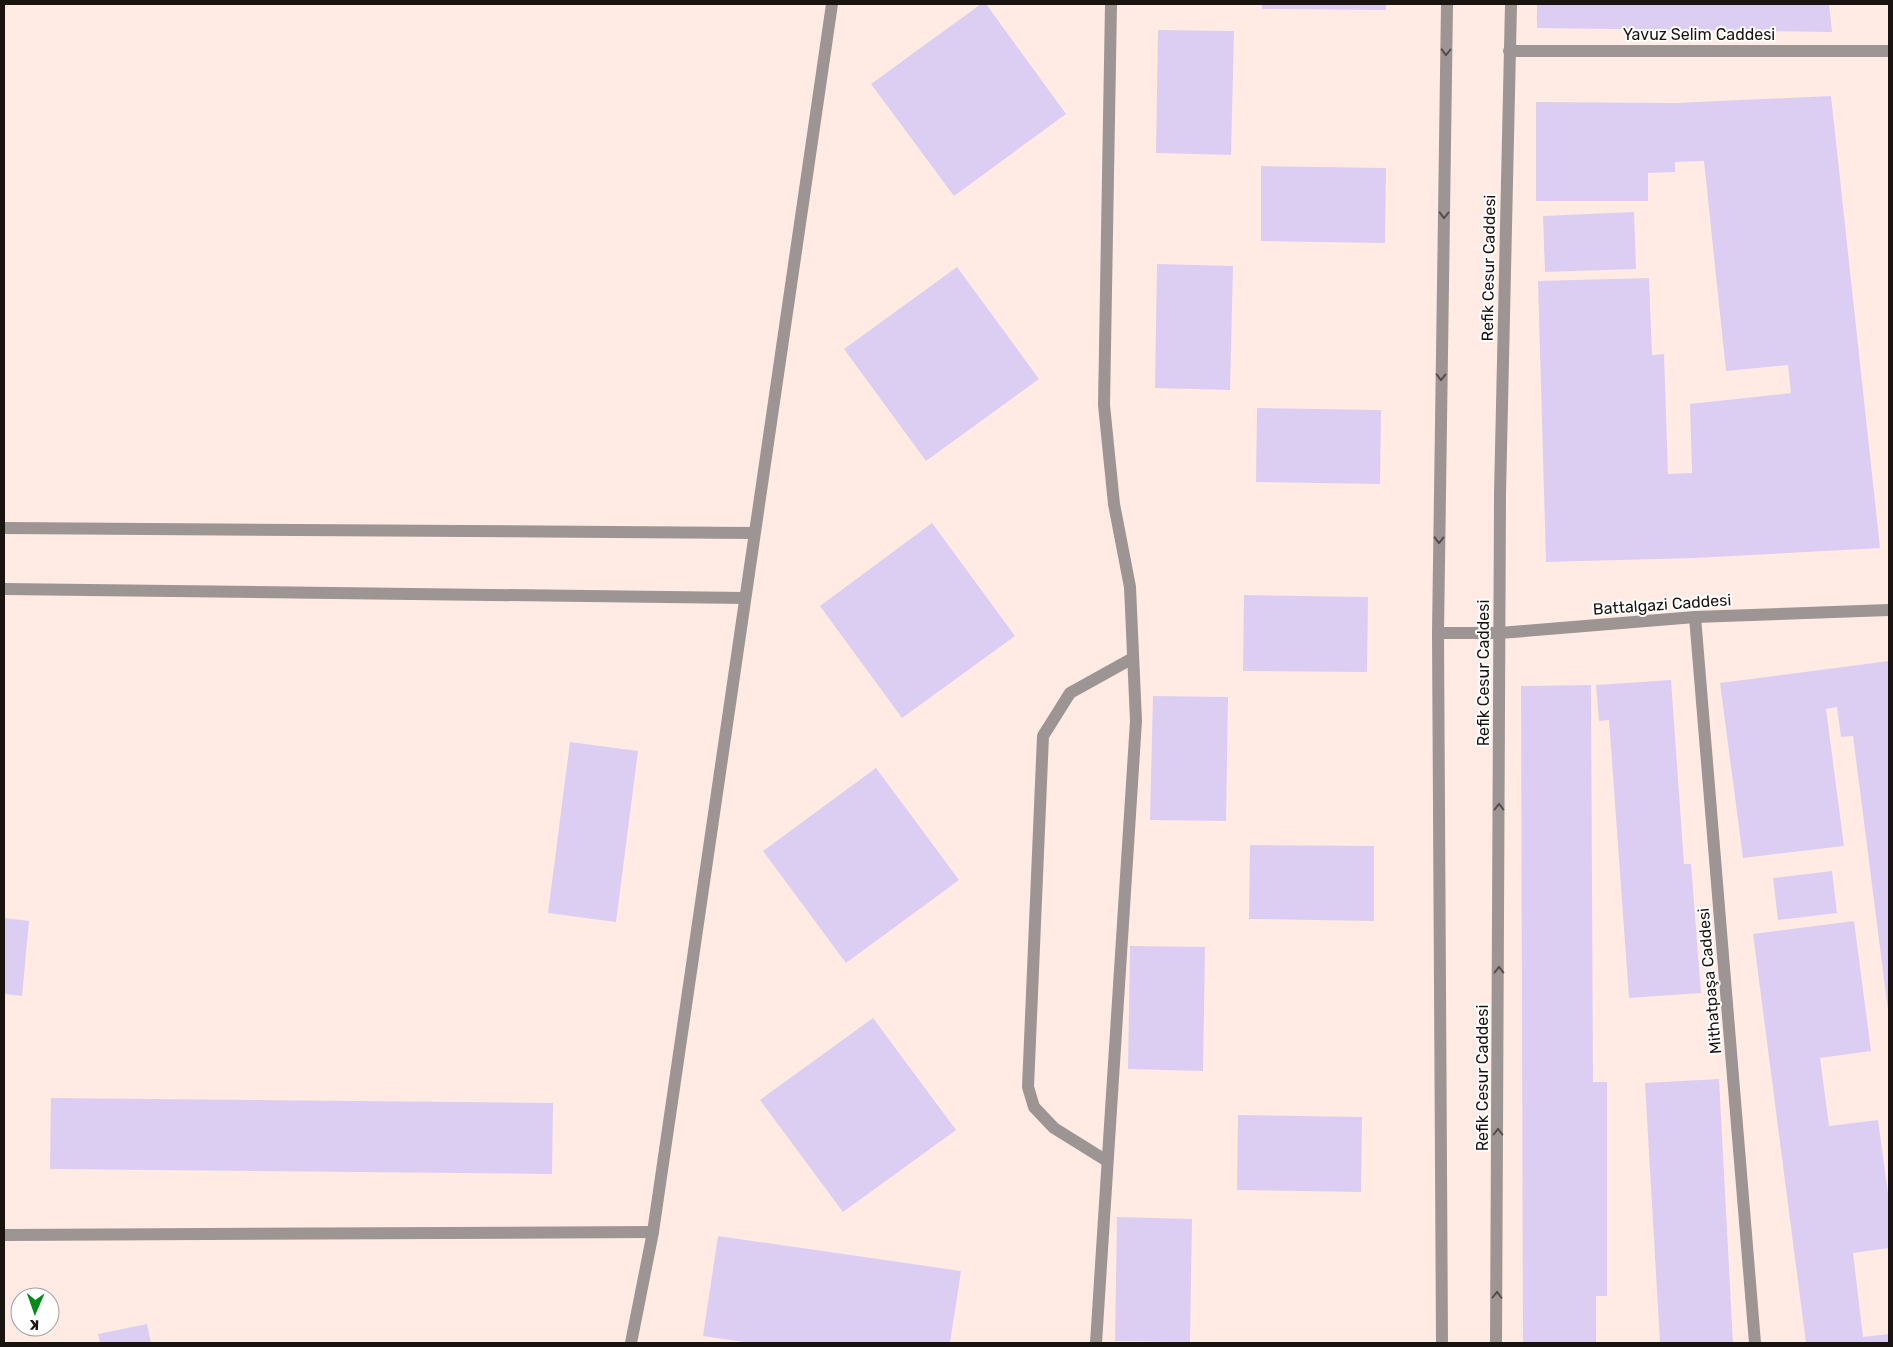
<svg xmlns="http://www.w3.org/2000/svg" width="1893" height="1347" font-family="Rubik,sans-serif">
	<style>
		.building { fill: #dccef3 }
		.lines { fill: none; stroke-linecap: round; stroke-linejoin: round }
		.minor { stroke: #9d9494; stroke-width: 12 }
		.tertiary { stroke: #9d9494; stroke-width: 12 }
		.oneway { stroke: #554e4c }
		.labels { text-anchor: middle; stroke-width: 4; stroke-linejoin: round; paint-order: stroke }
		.street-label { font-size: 16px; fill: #1a1411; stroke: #fff }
	</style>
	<rect width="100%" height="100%" fill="#ffebe3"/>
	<!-- building -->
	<g class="building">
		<path d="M981,4H986L1066,114L954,196L871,84Z"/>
		<path d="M1262,4H1386V10L1262,9Z"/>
		<path d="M1537,4H1829L1832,32L1537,28Z"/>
		<path d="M1158,30L1234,31L1231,155L1156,153Z"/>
		<path d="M1831,96L1880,548L1695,558L1546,562L1538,281L1649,278L1652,355L1664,354L1668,474L1692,473L1690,404L1791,393L1788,365L1726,371L1704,161L1675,162V172L1648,173V201H1536V102L1675,103Z"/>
		<path d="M1261,166L1386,168L1385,243L1261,241Z"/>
		<path d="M1634,212L1636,269L1545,272L1543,216Z"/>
		<path d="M1157,264L1233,266L1230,390L1155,388Z"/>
		<path d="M957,267L1039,379L926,461L844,349Z"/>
		<path d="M1257,408L1381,410L1380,484L1256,482Z"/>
		<path d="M932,523L1015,636L902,718L820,606Z"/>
		<path d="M1244,595L1368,597L1367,672L1243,671Z"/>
		<path d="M1889,661V1010H1888L1853,736L1841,737L1837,707L1826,709L1844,846L1743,858L1720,683Z"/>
		<path d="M1671,680L1684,864H1691L1701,993L1629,998L1609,720L1599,721L1596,685Z"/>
		<path d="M1591,685L1593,1082H1607V1296H1596V1343H1523L1521,686Z"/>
		<path d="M1153,696L1228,697L1226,821L1150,820Z"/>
		<path d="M570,742L638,751L616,922L548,913Z"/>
		<path d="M876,768L959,880L846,963L763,851Z"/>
		<path d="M1250,845L1374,846V921L1249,919Z"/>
		<path d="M1832,871L1837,913L1778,920L1773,878Z"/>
		<path d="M4,918L29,921L22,996L4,994Z"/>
		<path d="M1854,921L1871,1051L1820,1058L1829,1126L1878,1120L1889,1201V1248L1853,1253L1863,1337L1889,1334V1343H1806L1753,934Z"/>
		<path d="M1130,946L1205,947L1203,1071L1128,1069Z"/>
		<path d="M873,1018L956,1130L843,1212L760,1100Z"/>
		<path d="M1719,1079L1733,1343H1660L1645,1083Z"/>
		<path d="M51,1098L553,1103L552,1174L50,1169Z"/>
		<path d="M1238,1115L1362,1117L1361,1192L1237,1190Z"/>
		<path d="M1117,1217L1192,1219L1190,1342L1115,1341Z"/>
		<path d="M718,1236L961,1271L950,1343H751L703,1336Z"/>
		<path d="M147,1324L151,1343H100L98,1334Z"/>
	</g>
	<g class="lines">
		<!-- minor -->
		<g class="minor">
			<path d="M1509,51H1889"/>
			<path d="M4,528L754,533"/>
			<path d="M4,589L745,598"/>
			<path d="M1695,617L1755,1343"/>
			<path d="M1107,1161L1054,1128L1034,1107L1028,1087L1043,736L1070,693L1133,658"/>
			<path d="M4,1235L653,1232"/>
			<path d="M631,1343L653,1232L832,4"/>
			<path d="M1096,1343L1136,721L1130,587L1114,504L1104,405L1111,4"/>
		</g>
		<!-- tertiary -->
		<g class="tertiary">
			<path d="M1438,633H1500L1695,617L1889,610"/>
			<path d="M1442,1343L1438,633L1447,4"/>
			<path d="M1496,1343L1500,494L1511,4"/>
		</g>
	</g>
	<!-- one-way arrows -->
	<defs><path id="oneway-chevron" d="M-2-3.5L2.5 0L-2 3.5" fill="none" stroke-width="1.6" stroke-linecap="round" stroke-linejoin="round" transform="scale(1.25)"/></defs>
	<g class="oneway">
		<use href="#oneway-chevron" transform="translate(1446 52) rotate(91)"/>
		<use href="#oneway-chevron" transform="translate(1444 215) rotate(91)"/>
		<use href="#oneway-chevron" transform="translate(1441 377) rotate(91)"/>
		<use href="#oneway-chevron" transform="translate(1439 540) rotate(91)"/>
		<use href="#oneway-chevron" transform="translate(1499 807) rotate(-90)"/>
		<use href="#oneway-chevron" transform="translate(1499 970) rotate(-90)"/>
		<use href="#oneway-chevron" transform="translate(1498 1132) rotate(-90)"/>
		<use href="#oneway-chevron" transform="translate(1497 1295) rotate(-89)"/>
	</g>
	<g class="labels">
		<!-- street labels -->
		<g class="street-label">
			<text x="1699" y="40">Yavuz Selim Caddesi</text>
			<text transform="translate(1488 268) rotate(-89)" y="6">Refik Cesur Caddesi</text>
			<text transform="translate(1662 604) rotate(-4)" y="6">Battalgazi Caddesi</text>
			<text transform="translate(1483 673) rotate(-90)" y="6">Refik Cesur Caddesi</text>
			<text transform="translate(1709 981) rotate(-95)" y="6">Mithatpaşa Caddesi</text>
			<text transform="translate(1482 1078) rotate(-90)" y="6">Refik Cesur Caddesi</text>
		</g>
	</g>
	<!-- border -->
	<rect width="1893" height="1347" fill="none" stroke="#1a1411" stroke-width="10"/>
	<!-- north arrow -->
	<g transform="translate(35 1312) rotate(182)"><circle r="24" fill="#ffffff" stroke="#a3a1a0"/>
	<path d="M0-4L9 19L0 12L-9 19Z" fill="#008a17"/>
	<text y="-8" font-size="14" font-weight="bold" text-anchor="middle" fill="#1a1411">K</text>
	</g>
</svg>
